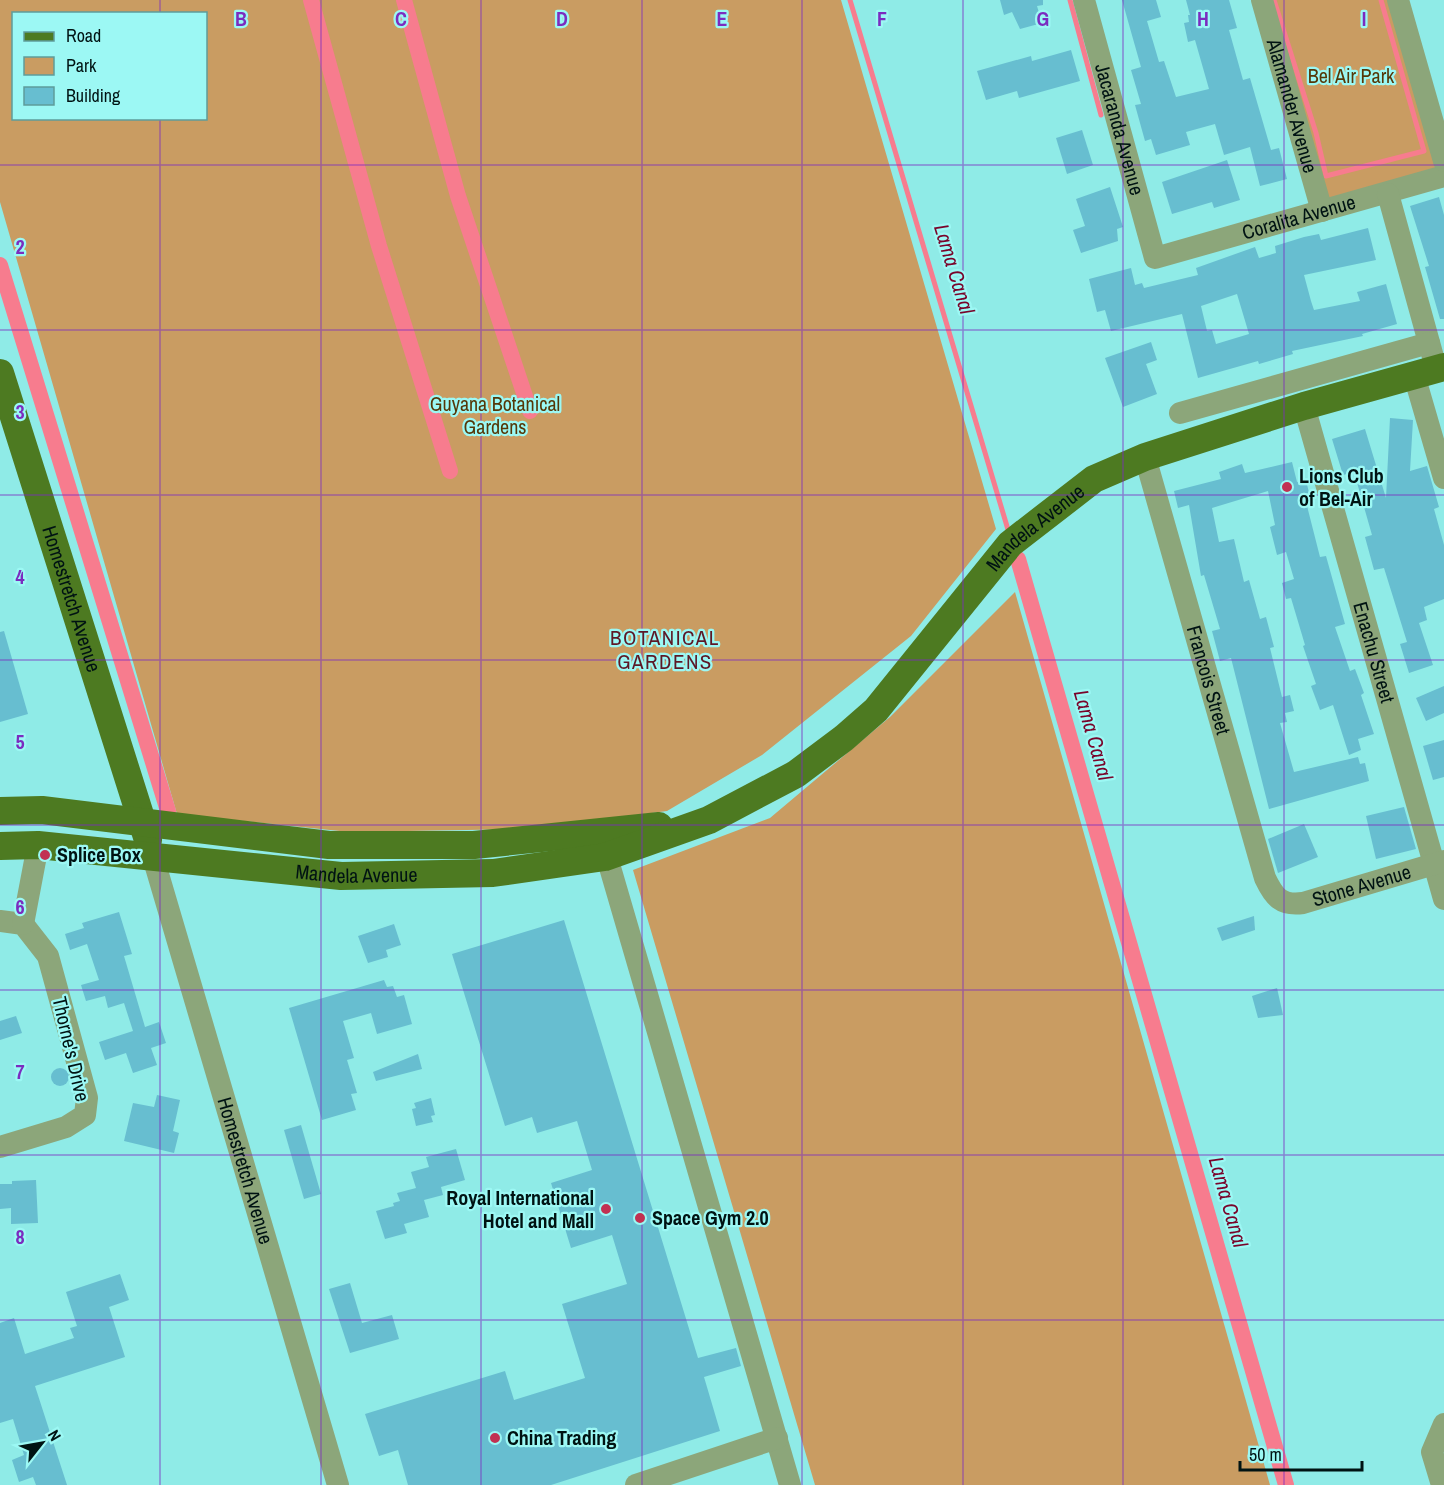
<svg xmlns="http://www.w3.org/2000/svg" width="1444" height="1485" font-family="'Archivo Narrow',sans-serif">
	<style>
		.green { fill: #c99c62; fill-rule: evenodd }
		.lines { fill: none; stroke-linecap: round; stroke-linejoin: round }
		.stream { stroke: #f77c8e; stroke-width: 5 }
		.canal { stroke: #f77c8e; stroke-width: 16 }
		.building { fill: #67bed0; fill-rule: evenodd }
		.minor { stroke: #8ca67a; stroke-width: 22 }
		.major { stroke: #4d7a21; stroke-width: 28 }
		.grid { fill: none; stroke: #7b2cbf; stroke-width: 1.5; stroke-opacity: 0.55 }
		.poi-dot { fill: #c13152; stroke: #9cf8f4; stroke-width: 2 }
		.labels { text-anchor: middle; stroke-width: 4.5; stroke-linejoin: round; paint-order: stroke }
		.park-label { font-size: 20px; fill: #553708; stroke: #9cf8f4 }
		.street-label { font-size: 20px; fill: #001313; stroke: #9cf8f4 }
		.poi-label { font-size: 20px; font-weight: bold; fill: #001313; stroke: #9cf8f4; text-anchor: start }
		.water-label { font-size: 21px; font-style: italic; fill: #79042a; stroke: #9cf8f4 }
		.neighbourhood-label { font-size: 21px; letter-spacing: 1.5px; fill: #5d1826; stroke: #9cf8f4 }
		.grid-label { font-size: 20px; text-anchor: middle; font-weight: bold; fill: #7b2cbf; stroke: #9cf8f4; stroke-width: 4.5; stroke-linejoin: round; paint-order: stroke }
	</style>
	<rect width="100%" height="100%" fill="#8febe7"/>
	<!-- green -->
	<g class="green">
		<path d="M0,0H841L996,529L911,636L762,755L667,811L530,829L349,832L177,814L0,202ZM14,14H206V118H14Z"/>
		<path d="M1270,0H1390L1437,169L1326,199Z"/>
		<path d="M1015,592L1270,1485H815L633,870L770,818L890,717Z"/>
	</g>
	<g class="lines">
		<!-- stream -->
		<g class="stream">
			<path d="M850,0L1009,533"/>
			<path d="M1070,0L1101,115"/>
			<path d="M1274,0L1316,133L1326,176L1424,151L1381,0"/>
		</g>
		<!-- canal -->
		<g class="canal">
			<path d="M311,0L379,246L450,471"/>
			<path d="M404,0L458,196L530,411"/>
			<path d="M0,265L168,811"/>
			<path d="M1018,559L1286,1485"/>
		</g>
	</g>
	<!-- building -->
	<g class="building">
		<path d="M1000,0H1043V5L1037,6L1042,23L1020,29L1012,12L1004,15Z"/>
		<path d="M1122,0H1156L1161,17L1147,21L1159,62L1164,61L1176,97L1209,89L1195,40L1188,42L1184,23L1189,22L1188,15H1190L1186,0H1229L1237,28L1229,30L1243,80L1250,78L1271,150L1279,148L1287,179L1260,186L1250,147L1224,155L1215,124L1186,132L1190,145L1156,155L1151,139L1145,141L1135,105L1141,104L1131,70L1141,67Z"/>
		<path d="M1071,50L1080,81L1019,98L1017,91L986,100L977,71L1031,56L1032,61Z"/>
		<path d="M1082,130L1093,165L1067,174L1056,138Z"/>
		<path d="M1227,160L1240,200L1214,208L1212,202L1172,214L1162,182Z"/>
		<path d="M1110,187L1123,227L1117,229L1118,241L1081,253L1073,230L1085,226L1076,199Z"/>
		<path d="M1439,197L1444,215V319H1440L1425,267L1429,266L1410,206Z"/>
		<path d="M1368,228L1376,260L1304,275L1311,301L1314,310L1360,301L1357,292L1386,284L1397,324L1362,334L1363,336L1292,351L1293,354L1259,364L1258,361L1198,378L1182,314L1111,331L1105,310L1097,312L1089,279L1131,268L1135,285L1142,283L1144,288L1198,275L1196,268L1255,247L1259,258L1276,253L1275,246L1304,237L1319,234L1321,240ZM1237,294L1249,334L1216,344L1212,330L1207,331L1201,306Z"/>
		<path d="M1151,342L1157,360L1146,364L1157,394L1123,407L1105,358Z"/>
		<path d="M1390,418L1413,420L1410,471L1427,466L1439,507L1434,509L1444,545V599L1424,607L1427,620L1419,623L1433,665L1409,673L1400,644L1407,642L1384,568L1374,570L1365,537L1372,535L1354,472L1343,475L1332,439L1365,429L1386,498Z"/>
		<path d="M1292,462L1297,482L1306,480L1310,497L1305,498L1320,557L1326,556L1345,624L1335,627L1350,671L1355,669L1364,693L1361,695L1374,734L1358,739L1361,750L1349,755L1333,705L1320,710L1311,686L1316,684L1303,646L1305,645L1291,598L1286,599L1282,583L1294,579L1286,552L1277,555L1270,527L1275,525L1268,491L1212,508L1219,542L1234,539L1244,582L1249,580L1260,619L1266,617L1274,647L1270,648L1282,697L1290,695L1294,711L1285,713L1287,722L1280,723L1294,772L1358,757L1360,764L1365,763L1369,781L1269,809L1231,658L1220,661L1212,631L1220,629L1204,575L1201,576L1189,505L1178,508L1174,491L1221,479L1219,472L1242,464L1245,473Z"/>
		<path d="M4,631L28,714L0,722V632Z"/>
		<path d="M1444,686V713L1426,721L1416,698Z"/>
		<path d="M1444,740V777L1433,780L1423,746Z"/>
		<path d="M1404,807L1416,849L1376,859L1366,816Z"/>
		<path d="M1304,824L1318,857L1278,873L1268,839Z"/>
		<path d="M119,912L132,954L124,956L145,1027L159,1022L166,1043L151,1048L157,1065L133,1073L126,1053L105,1060L99,1042L133,1031L124,1003L108,1008L105,996L86,1001L81,985L99,980L87,944L70,950L65,934L84,928L82,923Z"/>
		<path d="M1254,916L1255,930L1222,941L1217,928Z"/>
		<path d="M564,920L698,1358L736,1348L741,1366L704,1377L720,1431L551,1485H408L398,1450L379,1456L365,1414L505,1371L514,1400L585,1378L562,1304L627,1284L612,1235L571,1248L551,1183L592,1170L577,1121L537,1133L532,1117L505,1126L452,954Z"/>
		<path d="M394,924L401,945L386,950L388,957L368,963L358,936Z"/>
		<path d="M384,980L387,987L393,986L397,997L404,995L412,1024L377,1034L371,1013L343,1021L354,1058L347,1060L357,1093L351,1094L356,1110L322,1120L289,1008Z"/>
		<path d="M1277,988L1283,1015L1258,1018L1252,996Z"/>
		<path d="M16,1016L22,1033L0,1040V1021Z"/>
		<path d="M418,1054L422,1069L376,1081L373,1072Z"/>
		<circle cx="60" cy="1077" r="9"/>
		<path d="M157,1095L180,1100L173,1131L179,1133L174,1153L124,1141L133,1103L154,1107Z"/>
		<path d="M431,1098L435,1115L431,1116L433,1122L416,1126L412,1109L416,1108L414,1103Z"/>
		<path d="M301,1125L321,1194L304,1199L284,1130Z"/>
		<path d="M456,1149L465,1180L441,1187L443,1195L424,1200L429,1217L404,1224L407,1233L385,1239L376,1211L394,1206L393,1203L400,1201L397,1193L416,1188L411,1172L429,1167L426,1157Z"/>
		<path d="M36,1180L38,1223L11,1224V1208L0,1209V1184H12V1181Z"/>
		<path d="M120,1274L129,1300L109,1307L125,1357L35,1386L67,1485H36L33,1477L19,1482L12,1460L24,1455L13,1419L0,1423V1323L14,1318L25,1354L74,1338L70,1328L77,1326L66,1292Z"/>
		<path d="M350,1283L362,1323L392,1315L399,1339L350,1353L329,1289Z"/>
	</g>
	<g class="lines">
		<!-- minor -->
		<g class="minor">
			<path id="s1" d="M1084,0L1155,258L1444,176"/>
			<path id="s2" d="M1262,0L1322,211"/>
			<path d="M1398,0L1444,161"/>
			<path d="M1388,194L1433,357"/>
			<path d="M1414,375L1444,478"/>
			<path id="s3" d="M1304,406L1444,899"/>
			<path d="M1180,413L1429,343"/>
			<path id="s4" d="M1145,457L1265,878C1274,897 1281,906 1303,903L1444,861"/>
			<path d="M602,840L790,1485"/>
			<path id="s5" d="M153,857L338,1485"/>
			<path d="M0,921L23,924L48,956L87,1098L85,1115L66,1127L0,1147"/>
			<path d="M23,924L38,845"/>
			<path d="M636,1485L777,1438"/>
			<path d="M1442,1485L1432,1452L1444,1424"/>
		</g>
		<!-- major -->
		<g class="major">
			<path id="s6" d="M0,373L148,840"/>
			<path d="M0,811L42,810L329,845H474L659,826"/>
			<path id="s7" d="M0,846L38,845L341,876L493,873L605,857L709,820L796,774L844,738L876,710L1010,544L1094,479L1145,457L1304,406L1444,367"/>
		</g>
	</g>
	<!-- grid -->
	<path class="grid" d="M160,0V14M321,0V1485M481,0V1485M642,0V1485M802,0V1485M963,0V1485M1123,0V1485M1284,0V1485M160,118V1485M0,165H1444M0,330H1444M0,495H1444M0,660H1444M0,825H1444M0,990H1444M0,1155H1444M0,1320H1444"/>
	<!-- markers -->
	<g class="poi-dot">
		<circle cx="1287" cy="487" r="6"/>
		<circle cx="45" cy="855" r="6"/>
		<circle cx="606" cy="1209" r="6"/>
		<circle cx="640" cy="1218" r="6"/>
		<circle cx="495" cy="1438" r="6"/>
	</g>
	<g class="labels">
		<!-- park labels -->
		<g class="park-label">
			<text x="1351" y="83">Bel Air Park</text>
			<text x="495" y="411">Guyana Botanical<tspan x="495" dy="23">Gardens</tspan></text>
		</g>
		<!-- street labels -->
		<g class="street-label">
			<text dy="7" stroke="none"><textPath href="#s2" startOffset="110">Alamander Avenue</textPath></text>
			<text dy="7" stroke="none"><textPath href="#s1" startOffset="134">Jacaranda Avenue</textPath></text>
			<text dy="7" stroke="none"><textPath href="#s1" startOffset="417">Coralita Avenue</textPath></text>
			<text dy="7" stroke="none"><textPath href="#s7" startOffset="1162">Mandela Avenue</textPath></text>
			<text dy="7" stroke="none"><textPath href="#s6" startOffset="237">Homestretch Avenue</textPath></text>
			<text dy="7" stroke="none"><textPath href="#s3" startOffset="256">Enachu Street</textPath></text>
			<text dy="7" stroke="none"><textPath href="#s4" startOffset="232">Francois Street</textPath></text>
			<text dy="7" stroke="none"><textPath href="#s7" startOffset="358">Mandela Avenue</textPath></text>
			<text dy="7" stroke="none"><textPath href="#s4" startOffset="549">Stone Avenue</textPath></text>
			<text transform="translate(71 1049) rotate(77)" y="7">Thorne's Drive</text>
			<text dy="7" stroke="none"><textPath href="#s5" startOffset="327">Homestretch Avenue</textPath></text>
		</g>
		<!-- poi labels -->
		<g class="poi-label">
			<text x="1299" y="483">Lions Club<tspan x="1299" dy="23">of Bel-Air</tspan></text>
			<text x="57" y="862">Splice Box</text>
			<text x="594" y="1205" text-anchor="end">Royal International<tspan x="594" dy="23">Hotel and Mall</tspan></text>
			<text x="652" y="1225">Space Gym 2.0</text>
			<text x="507" y="1445">China Trading</text>
		</g>
		<!-- water labels -->
		<g class="water-label">
			<text transform="translate(954 269) rotate(73)" y="7">Lama Canal</text>
			<text transform="translate(1093 735) rotate(74)" y="7">Lama Canal</text>
			<text transform="translate(1228 1202) rotate(74)" y="7">Lama Canal</text>
		</g>
		<!-- neighbourhood labels -->
		<g class="neighbourhood-label">
			<text x="665" y="645">BOTANICAL<tspan x="665" dy="24">GARDENS</tspan></text>
		</g>
	</g>
	<g class="grid-label">
		<text x="241" y="26">B</text>
		<text x="401" y="26">C</text>
		<text x="562" y="26">D</text>
		<text x="722" y="26">E</text>
		<text x="882" y="26">F</text>
		<text x="1043" y="26">G</text>
		<text x="1203" y="26">H</text>
		<text x="1364" y="26">I</text>
		<text x="20" y="254">2</text>
		<text x="20" y="419">3</text>
		<text x="20" y="584">4</text>
		<text x="20" y="749">5</text>
		<text x="20" y="914">6</text>
		<text x="20" y="1079">7</text>
		<text x="20" y="1244">8</text>
	</g>
	<!-- legend -->
	<rect x="12" y="12" width="195" height="108" fill="#9cf8f4" stroke="#5e9c9a" stroke-width="1.5"/>
	<rect x="24" y="32" width="30" height="9" fill="#4d7a21" stroke="#5e9c9a" stroke-width="1.5"/>
	<text x="66" y="42" font-size="18" fill="#001313">Road</text>
	<rect x="24" y="57" width="30" height="18" fill="#c99c62" stroke="#5e9c9a" stroke-width="1.5"/>
	<text x="66" y="72" font-size="18" fill="#001313">Park</text>
	<rect x="24" y="87" width="30" height="18" fill="#67bed0" stroke="#5e9c9a" stroke-width="1.5"/>
	<text x="66" y="102" font-size="18" fill="#001313">Building</text>
	<!-- north arrow -->
	<g transform="translate(42 1443) rotate(59)" stroke="#9cf8f4" stroke-width="4.5" paint-order="stroke">
	<path d="M0-4.5L10 22L0 15L-10 22Z" fill="#001313"/>
	<text y="-9" font-size="16" font-weight="bold" text-anchor="middle" fill="#001313">N</text>
	</g>
	<!-- scale -->
	<path d="M1240 1461v9h122v-9" fill="none" stroke="#001313" stroke-width="3"/>
	<text x="1249" y="1461" font-size="18" fill="#001313" stroke="#9cf8f4" stroke-width="4.5" paint-order="stroke">50 m</text>
</svg>
